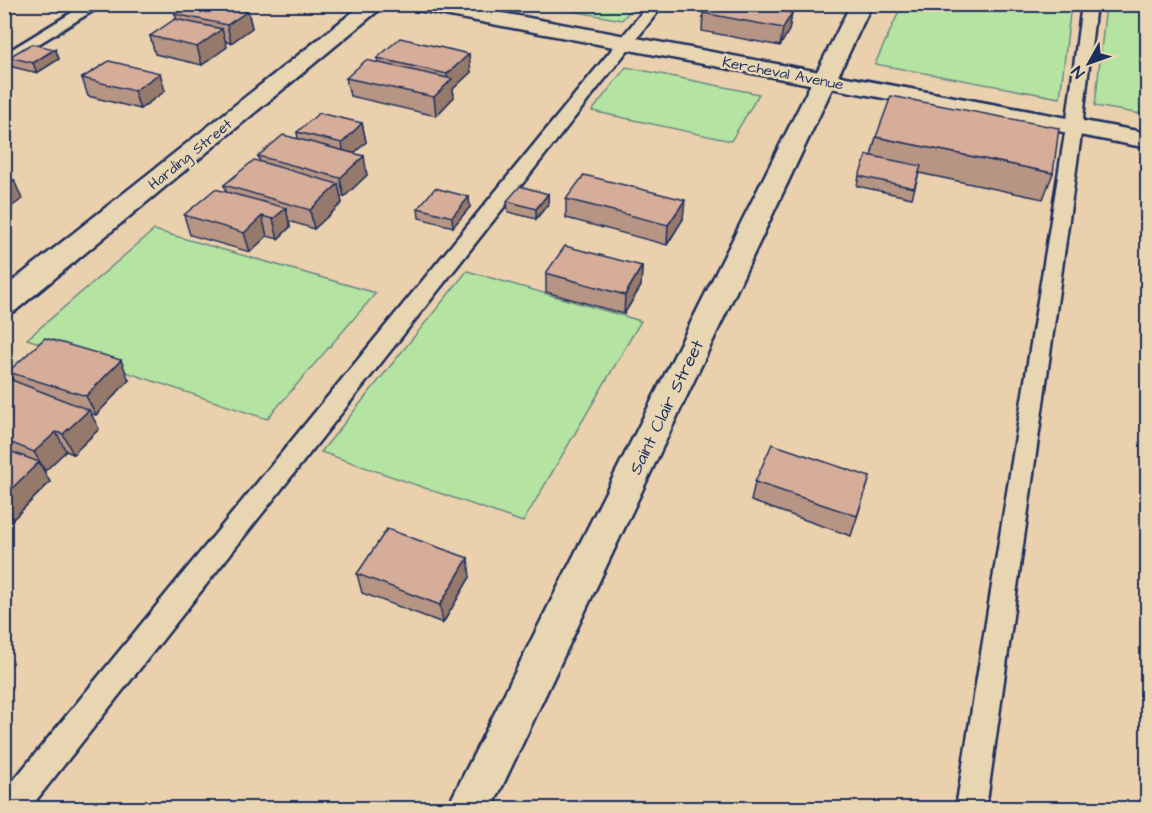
<svg xmlns="http://www.w3.org/2000/svg" width="1152" height="813" font-family="'Architects Daughter',sans-serif">
	<style>
		.green { fill: #b5e3a2; stroke: #688980; stroke-width: 1.5 }
		.lines { fill: none; stroke-linecap: round; stroke-linejoin: round }
		.lane-casing { stroke: #1b2f5e; stroke-width: 5 }
		.street-casing { stroke: #1b2f5e; stroke-width: 5 }
		.secondary-casing { stroke: #1b2f5e; stroke-width: 5 }
		.lane { fill: #e8d6b3; fill-rule: evenodd }
		.street { fill: #e8d6b3; fill-rule: evenodd }
		.secondary { fill: #e8d6b3; fill-rule: evenodd }
		.wall { fill: #b79584; stroke: #1b2f5e; stroke-width: 1.5 }
		.shaded-wall { fill: #95796b; stroke: #1b2f5e; stroke-width: 1.5 }
		.building { fill: #d5ad99; stroke: #1b2f5e; stroke-width: 1.5 }
		.labels { text-anchor: middle; stroke-width: 5; stroke-linejoin: round; paint-order: stroke }
		.far-street-label { font-size: 15px; fill: #1b2f5e; stroke: #e8d6b3 }
		.street-label { font-size: 18px; fill: #1b2f5e; stroke: #e8d6b3 }
	</style>
	<rect width="100%" height="100%" fill="#ebd0ae"/>
	<filter id="ink" filterUnits="userSpaceOnUse"><feTurbulence type="fractalNoise" baseFrequency=".0167" numOctaves="2"/><feDisplacementMap in="SourceGraphic" scale="12" xChannelSelector="R" yChannelSelector="G"/><feConvolveMatrix kernelMatrix="1 2 1 2 8 2 1 2 1" color-interpolation-filters="sRGB"/></filter>
	<g filter="url(#ink)">
		<!-- green -->
		<g class="green">
			<path d="M539,5H635L622,20Z"/>
			<path d="M902,5H1071L1060,98L875,64Z"/>
			<path d="M1106,5H1147V115L1095,106Z"/>
			<path d="M626,67L759,94L731,141L592,111Z"/>
			<path d="M154,230L376,293L267,419L27,339Z"/>
			<path d="M467,271L641,321L523,522L321,452Z"/>
		</g>
		<g class="lines">
			<!-- lane casing -->
			<g class="lane-casing">
				<g id="lane">
					<path d="M86,4H104L4,65V54Z"/>
					<path d="M649,4H664L30,808H4V792Z"/>
					<path d="M1082,4H1096L1082,127L986,808H956L1066,127Z"/>
				</g>
			</g>
			<!-- street casing -->
			<g class="street-casing">
				<g id="street">
					<path d="M363,4H386L15,311L4,314V288Z"/>
					<path d="M851,4H872L492,808H447Z"/>
				</g>
			</g>
			<!-- secondary casing -->
			<g class="secondary-casing">
				<path id="secondary" d="M408,4H454L1148,133V148L418,10L411,8Z"/>
			</g>
			<!-- lane -->
			<use href="#lane" class="lane"/>
			<!-- street -->
			<use href="#street" class="street"/>
			<!-- secondary -->
			<use href="#secondary" class="secondary"/>
		</g>
		<!-- wall -->
		<g class="wall">
			<path d="M179,4H219L248,11L252,28L231,43L225,41L227,47L202,65L155,54L150,36L177,20L175,14L187,6Z"/>
			<path d="M759,4H799L795,11Z"/>
			<path d="M703,13H792L789,30L780,46L702,31Z"/>
			<path d="M55,49L59,59L37,73L13,67L9,57Z"/>
			<path d="M377,58L471,72L453,89L454,97L436,116L350,96L346,78L378,63Z"/>
			<path d="M82,78L165,91L140,109L88,96Z"/>
			<path d="M362,123L366,142L354,153L367,175L344,197L340,196L342,203L314,229L289,221L290,227L278,239L267,236L250,252L190,235L184,215L226,192L224,185L260,162L258,156L298,139L297,132Z"/>
			<path d="M876,137L1053,173L1043,199L919,173L912,198L857,186L859,176L871,156Z"/>
			<path d="M548,194V204L536,219L508,212L507,201Z"/>
			<path d="M566,199L683,219L667,245L566,218Z"/>
			<path d="M470,207L453,227L419,218L418,208Z"/>
			<path d="M642,266L641,286L624,314L546,292V273Z"/>
			<path d="M8,372L129,380L96,415L91,414L99,429L73,454L66,451L44,471L50,482L6,526L4,525V377L13,380Z"/>
			<path d="M870,477L851,536L751,501L755,482Z"/>
			<path d="M357,574L470,577L443,623L362,593Z"/>
		</g>
		<!-- shaded-wall -->
		<g class="shaded-wall">
			<path d="M248,11L252,28L231,43L227,25Z"/>
			<path d="M792,13L789,30L780,46L783,28Z"/>
			<path d="M222,29L227,47L202,65L197,47Z"/>
			<path d="M55,49L59,59L37,73L33,63Z"/>
			<path d="M469,54L471,72L453,89L454,97L436,116L434,97L448,83L447,74Z"/>
			<path d="M160,73L165,91L140,109L134,91Z"/>
			<path d="M362,123L366,142L345,162L342,143Z"/>
			<path d="M364,156L367,175L344,197L340,178Z"/>
			<path d="M14,180L22,199L4,212V187Z"/>
			<path d="M338,184L342,203L314,229L310,210Z"/>
			<path d="M548,194V204L536,219V209Z"/>
			<path d="M469,197L470,207L453,227L452,217Z"/>
			<path d="M685,200L683,219L667,245L668,225Z"/>
			<path d="M286,208L290,227L278,239L273,219Z"/>
			<path d="M262,216L267,236L250,252L244,233Z"/>
			<path d="M642,266L641,286L624,314L625,295Z"/>
			<path d="M121,360L129,380L96,415L86,396Z"/>
			<path d="M89,410L99,429L73,454L63,434Z"/>
			<path d="M56,432L66,451L45,471L34,452Z"/>
			<path d="M39,462L50,482L6,526L4,524V496Z"/>
			<path d="M468,558L470,577L443,623L440,605Z"/>
		</g>
		<!-- building -->
		<g class="building">
			<path d="M190,4H219L248,11L227,25L175,14Z"/>
			<path d="M710,4H747L792,13L783,28L703,13Z"/>
			<path d="M175,19L222,29L197,47L150,36Z"/>
			<path d="M400,38L469,54L447,74L377,58Z"/>
			<path d="M31,44L55,49L33,63L9,57Z"/>
			<path d="M366,60L452,79L434,97L346,78Z"/>
			<path d="M109,61L160,73L134,91L82,78Z"/>
			<path d="M891,96L1059,128L1053,173L876,137Z"/>
			<path d="M319,113L362,123L342,143L297,132Z"/>
			<path d="M283,135L364,156L340,178L258,156Z"/>
			<path d="M867,155L921,166L914,188L859,176Z"/>
			<path d="M254,160L338,184L310,210L224,185Z"/>
			<path d="M584,175L685,200L668,225L566,199Z"/>
			<path d="M4,178L14,180L4,187Z"/>
			<path d="M520,186L548,194L536,209L507,201Z"/>
			<path d="M435,188L469,197L452,217L418,208Z"/>
			<path d="M215,189L286,208L273,219L262,216L244,233L184,215Z"/>
			<path d="M565,246L642,266L625,295L546,273Z"/>
			<path d="M45,338L121,360L86,396L8,372Z"/>
			<path d="M4,377L89,410L63,434L56,432L34,452L4,440Z"/>
			<path d="M772,444L870,477L857,516L755,482Z"/>
			<path d="M4,449L39,462L4,496Z"/>
			<path d="M387,529L468,558L440,605L357,574Z"/>
		</g>
	</g>
	<g class="labels">
		<!-- far-street labels -->
		<g class="far-street-label">
			<text transform="translate(783 73) rotate(11)" y="5">Kercheval Avenue</text>
			<text transform="translate(190 154) rotate(-39)" y="5">Harding Street</text>
		</g>
		<!-- street labels -->
		<g class="street-label">
			<text transform="translate(666 407) rotate(-64)" y="6">Saint Clair Street</text>
		</g>
	</g>
	<!-- margin -->
	<rect width="1152" height="813" fill="none" stroke="#e8d6b3" stroke-width="24"/>
	<rect x="12" y="12" width="1128" height="789" fill="none" stroke="#1b2f5e" stroke-width="2" filter="url(#ink)"/>
	<!-- north arrow -->
	<g transform="translate(1089 63) rotate(230)" stroke="#e8d6b3" stroke-width="4.5" paint-order="stroke">
	<path d="M0-4.5L10 22L0 15L-10 22Z" fill="#1b2f5e"/>
	<text y="-9" font-size="16" font-weight="bold" text-anchor="middle" fill="#1b2f5e">N</text>
	</g>
</svg>
